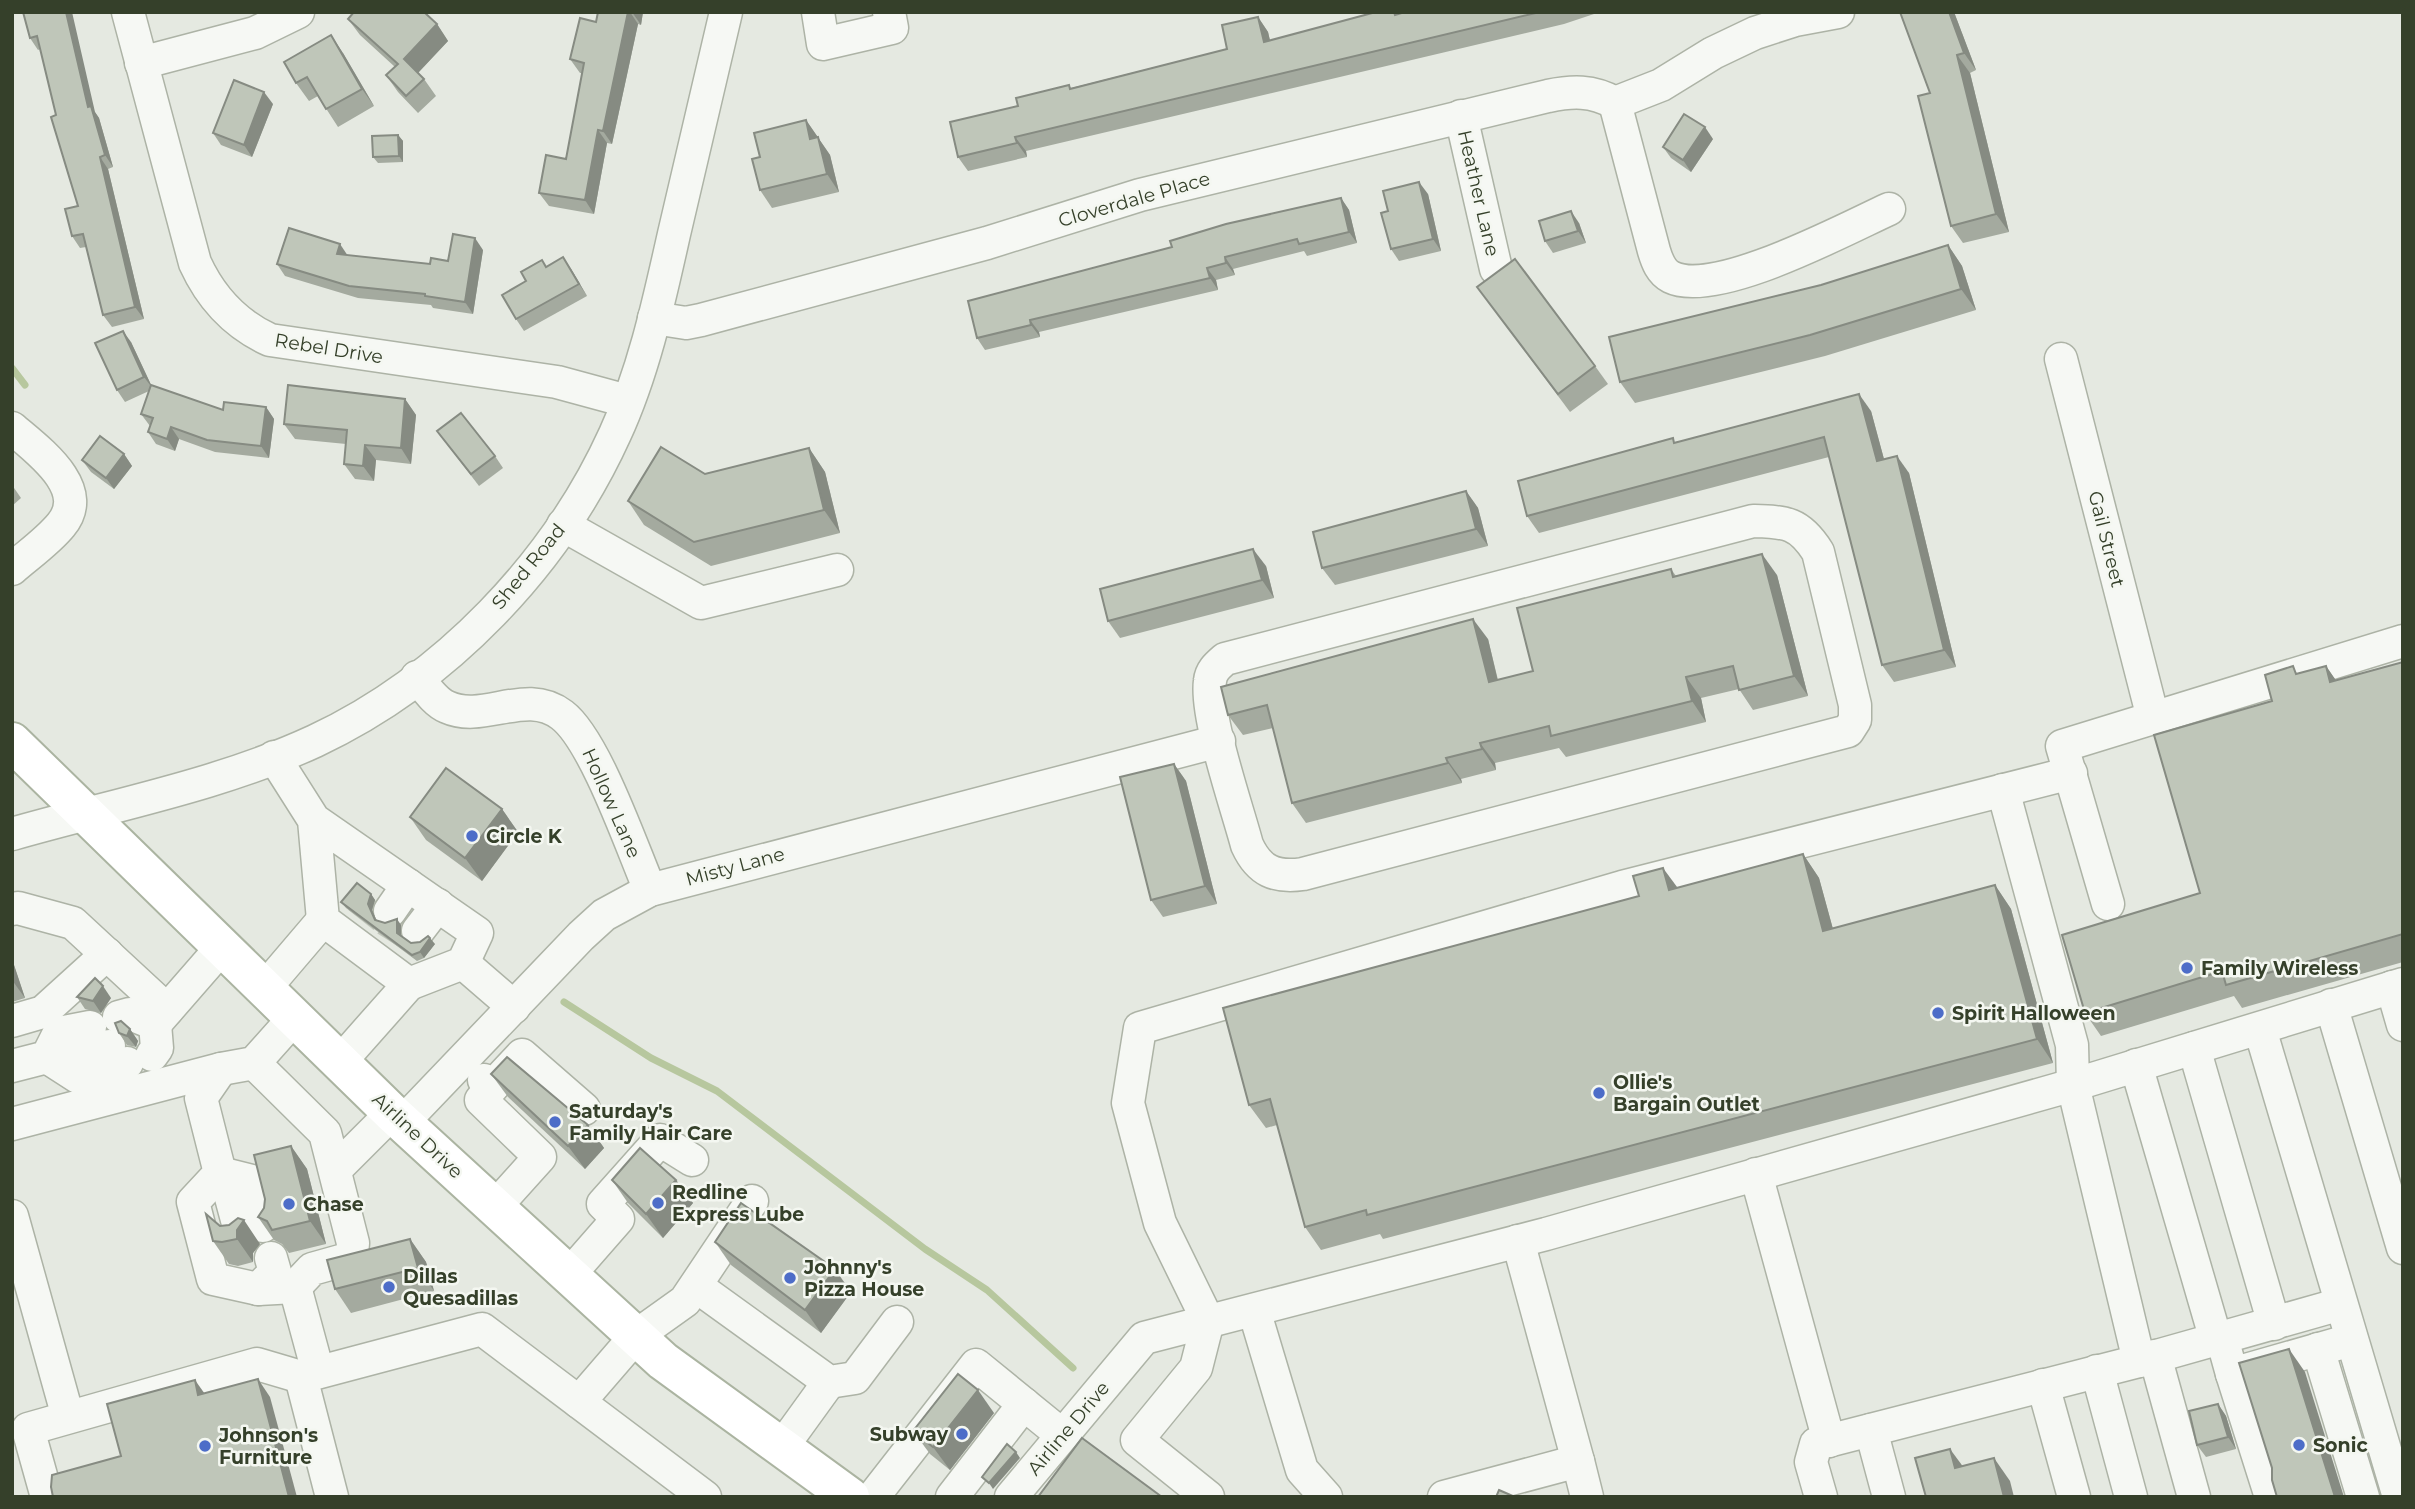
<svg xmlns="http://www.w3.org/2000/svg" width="2415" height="1509" font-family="Montserrat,sans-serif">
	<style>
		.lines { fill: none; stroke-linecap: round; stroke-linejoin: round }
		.stream { stroke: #b7c79e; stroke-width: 7 }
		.minor-tunnel { stroke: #c2c7bc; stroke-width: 32; stroke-dasharray: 32 16; stroke-linecap: butt }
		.minor-casing { stroke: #adb3a6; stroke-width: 35 }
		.major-casing { stroke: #abb4a1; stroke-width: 42 }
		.minor { stroke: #f6f8f4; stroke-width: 32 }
		.major { stroke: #fff; stroke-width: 38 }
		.wall { fill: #a4aa9f }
		.shaded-wall { fill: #868b82 }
		.building { fill: #bfc6b9; stroke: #868b82; stroke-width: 2 }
		.poi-dot { fill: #4d6dc8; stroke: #f4f7f1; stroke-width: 2.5 }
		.labels { text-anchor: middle; stroke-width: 5; stroke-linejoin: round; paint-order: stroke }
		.street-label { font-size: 19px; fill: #35402a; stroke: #f4f7f1 }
		.poi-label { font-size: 19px; font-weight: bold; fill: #35402a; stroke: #f4f7f1; text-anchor: start }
	</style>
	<rect width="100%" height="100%" fill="#e5e9e1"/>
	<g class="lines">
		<!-- stream -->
		<g class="stream">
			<path d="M12,368L25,385"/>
			<path d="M564,1002L651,1058L717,1091L925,1249L987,1290L1073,1368"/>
		</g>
		<!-- minor-tunnel -->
		<g class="minor-tunnel">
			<path d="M361,920L376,901"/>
			<path d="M391,942L404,921"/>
		</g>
		<!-- minor casing -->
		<g class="minor-casing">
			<g id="minor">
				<path d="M128,12L195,263C211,298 235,324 270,340L557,382L627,401"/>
				<path d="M818,12L823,44L892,28L889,12"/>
				<path d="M141,63L255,33L298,12"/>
				<path d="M1615,103L1654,251C1657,261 1661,272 1671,277C1715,299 1845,229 1889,209"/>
				<path d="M1615,103L1661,85L1713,53L1755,33L1795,20L1838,12"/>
				<path d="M1461,116L1496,269"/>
				<path d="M654,318L686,323L701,320L987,243L1140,195L1548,96C1572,91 1592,90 1615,103"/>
				<path d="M2061,359L2153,718"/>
				<path d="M12,428C36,449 92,488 61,525C48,541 28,555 12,569"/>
				<path d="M1753,521C1786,522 1799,522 1818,552L1855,705V720L1848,731L1303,874C1275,878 1259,871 1247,845C1237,807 1205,716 1210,681C1211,671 1217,666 1225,659Z"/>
				<path d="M563,525L701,603L837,570"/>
				<path d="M417,677C426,688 435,702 447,707C484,724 526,687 562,715C595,740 632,848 650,890"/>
				<path d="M274,757L314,820L477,933L463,963L409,984L323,920L314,820"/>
				<path d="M12,834C113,805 220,785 315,741C445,680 556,564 615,434C644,371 659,301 674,234C692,160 709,86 726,12"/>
				<path d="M2108,904L2062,746L2403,641"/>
				<path d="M12,909L18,908L73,923L167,1010"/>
				<path d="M390,911L408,885"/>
				<path d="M418,931L438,905"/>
				<path d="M463,963L514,1007"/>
				<path d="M2392,987L2403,1025"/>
				<path d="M265,988L323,920"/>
				<path d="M2331,1005L2403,1248"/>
				<path d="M119,1017L130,1014L155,1024L223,946"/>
				<path d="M12,1021L43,1012L107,954"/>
				<path d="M2260,1029L2399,1497"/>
				<path d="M2194,1048L2274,1324"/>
				<path d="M152,1055L157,1048L155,1024"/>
				<path d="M47,1057L78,1077L127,1063"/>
				<path d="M52,1060L109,1046"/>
				<path d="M340,1062L409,984"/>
				<path d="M2136,1065L2216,1340"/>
				<path d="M12,1066L47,1057L59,1033L90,1027"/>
				<path d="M221,1069L201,1098L220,1173L193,1202L213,1279L258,1289L295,1287L312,1269L344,1260L352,1254L353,1243L325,1133L254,1063"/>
				<path d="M484,1080L492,1087L522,1055L584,1109"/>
				<path d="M492,1087L481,1100L540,1157L495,1207"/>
				<path d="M403,1122L581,936L604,915L650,890L1219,741"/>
				<path d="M12,1124L221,1069L254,1063L295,1017"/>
				<path d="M336,1169L392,1113"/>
				<path d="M220,1173L252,1181L263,1226"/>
				<path d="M1756,1174L1829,1441"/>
				<path d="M225,1175L240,1231"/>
				<path d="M12,1216L68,1417"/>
				<path d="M1518,1241L1578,1461"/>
				<path d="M569,1275L618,1219L603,1204L660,1140L692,1160"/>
				<path d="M696,1286L829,1382L855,1378L897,1322"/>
				<path d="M295,1287L318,1372"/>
				<path d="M258,1289L275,1272L271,1258"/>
				<path d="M1254,1310L1302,1470L1326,1497"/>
				<path d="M2222,1338L2232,1374L2351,1340"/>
				<path d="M2318,1349L2363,1497"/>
				<path d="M2155,1356L2194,1497"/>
				<path d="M2139,1361L2341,1304"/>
				<path d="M2097,1371L2131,1497"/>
				<path d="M2232,1374L2271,1497"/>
				<path d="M2043,1385L2074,1497"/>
				<path d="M579,1402L636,1336L685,1301L752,1201"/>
				<path d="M1871,1430L1889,1497"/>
				<path d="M782,1447L829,1382"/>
				<path d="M47,1497L28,1429L257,1364L301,1377"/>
				<path d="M332,1497L301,1377L482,1329L705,1497"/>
				<path d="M873,1497L976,1365L1062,1435"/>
				<path d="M952,1497L1024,1404"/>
				<path d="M1011,1497L1144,1338L1546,1234L2073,1085L2403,984"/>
				<path d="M1208,1497L1137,1440L1196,1368L1208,1321L1160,1223L1128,1103L1140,1028L1622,887L2071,773"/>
				<path d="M1444,1497L1578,1461L1587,1497"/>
				<path d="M1821,1497L1811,1462L1816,1444L2139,1361L2073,1085L2072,1045L2003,790"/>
			</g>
		</g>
		<!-- major casing -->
		<g class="major-casing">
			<path id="major" d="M12,742L392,1113L663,1361L850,1497"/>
		</g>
		<!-- minor -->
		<use href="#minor" class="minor"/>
		<!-- major -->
		<use href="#major" class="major"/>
	</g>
	<!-- wall -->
	<g class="wall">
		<path d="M23,12L99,118L113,167L108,169L144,319L112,327L103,315L86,247L80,248L72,236L78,206L40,49L38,50L30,38Z"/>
		<path d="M598,12H643L641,25L638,24L612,144L607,143L594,214L549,206L539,193L566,159L582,73H580L570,59L596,22Z"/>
		<path d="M1405,12H1600L1564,24L1026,151L1027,157L968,171L958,157L1018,106L1071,88L1227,49L1258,17L1268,32L1270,41Z"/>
		<path d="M1954,12L1976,70L1970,73L2009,232L1963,243L1951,226L1930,93Z"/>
		<path d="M348,19L437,24L448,41L418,73L424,79L436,96L418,113L398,92L386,75L395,67L360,35Z"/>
		<path d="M343,53L374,106L338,127L318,96L309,101L296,83Z"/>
		<path d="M273,104L252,157L221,145L213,133Z"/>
		<path d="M806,120L830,155L839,192L772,208L760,190V157Z"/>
		<path d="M398,135L403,141V162L378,163L373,157Z"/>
		<path d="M1713,139L1691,172L1671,158L1663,147Z"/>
		<path d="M1428,194L1441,251L1399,261L1391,249L1388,211Z"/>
		<path d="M1341,198L1349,210L1357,243L1307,256L1304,251L1233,269L1235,275L1216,280L1218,290L1039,332L1040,337L985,350L977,338L1172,247Z"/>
		<path d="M1579,223L1586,243L1553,253L1545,241Z"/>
		<path d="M1948,245L1962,266L1976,310L1825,356L1635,403L1620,382L1821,285Z"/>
		<path d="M483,250L473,314L433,308L431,305L358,298L285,276L277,264L348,255L430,264L448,261Z"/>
		<path d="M547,266L571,269L587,296L524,331L516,319L526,281Z"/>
		<path d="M1477,287L1595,366L1608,384L1570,412Z"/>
		<path d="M131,342L151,385L223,410L266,407L274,419L269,458L215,452L179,439L175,451L156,444L148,432L150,426L141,414L149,391L125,402L117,390Z"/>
		<path d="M405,399L416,415L411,464L376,460L374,481L355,479L344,464L346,444L295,439L284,424Z"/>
		<path d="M1871,411L1884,459L1909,473L1956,667L1894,682L1882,665L1829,457L1539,533L1527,516L1675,442Z"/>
		<path d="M437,431L495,456L503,468L479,486Z"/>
		<path d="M809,448L825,472L840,533L711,566L644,525L628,501L705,474Z"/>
		<path d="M124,454L132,466L114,489L91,472L82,460Z"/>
		<path d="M12,485L21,498L12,506Z"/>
		<path d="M1466,491L1478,508L1488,546L1335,585L1322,568Z"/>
		<path d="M1266,566L1274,598L1120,638L1108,621Z"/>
		<path d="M1671,569L1676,576L1777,575L1808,696L1753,710L1739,689L1701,698L1706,722L1566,757L1559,748L1495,763L1496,770L1461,779L1462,783L1306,823L1292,803L1273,728L1243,735L1228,715L1488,639L1498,680L1533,671Z"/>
		<path d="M2403,662V962L2242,1008L2234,996L2101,1036L2085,1013L2200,893L2272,701L2299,674L2326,666L2336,681Z"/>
		<path d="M1174,764L1186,781L1217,904L1163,917L1151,900Z"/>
		<path d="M502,809L518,832L482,881L426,840L410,817Z"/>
		<path d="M1803,854L1819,878L1833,929L1995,885L2011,909L2053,1063L1383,1239L1380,1234L1321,1250L1305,1227L1277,1125L1266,1128L1249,1105L1677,888Z"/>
		<path d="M371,894L375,900L372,910L376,920L385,923L401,925V936L411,943L420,942L435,944L424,958L417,961L346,908L341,902Z"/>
		<path d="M12,959L25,998L12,1002Z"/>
		<path d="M77,997L111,998L101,1013L85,1009Z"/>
		<path d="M130,1029L138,1041L136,1047L127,1045L119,1033Z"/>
		<path d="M491,1074L588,1125L604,1148L585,1169L508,1097Z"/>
		<path d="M291,1146L307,1169L326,1244L289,1253L282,1244L274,1240L258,1217L264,1208Z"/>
		<path d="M612,1180H676L693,1203L663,1238L628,1203Z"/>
		<path d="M220,1226L260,1244L253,1253V1262L238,1266L229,1264L213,1241Z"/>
		<path d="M410,1239L426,1262L434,1291L351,1313L335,1289Z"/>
		<path d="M715,1242L851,1292L821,1333L731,1265Z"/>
		<path d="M2218,1404L2226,1416L2236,1449L2206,1457L2197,1445Z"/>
		<path d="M994,1413L950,1470L930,1454L913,1431Z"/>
	</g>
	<!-- shaded-wall -->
	<g class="shaded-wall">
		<path d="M66,12H72L95,112L99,118L113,167L105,155L88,107Z"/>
		<path d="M628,12H630L638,24L612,144L603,131Z"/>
		<path d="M632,12H643L641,25Z"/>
		<path d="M1949,12H1954L1976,70L1964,53Z"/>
		<path d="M1258,17L1268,32L1274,57L1264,42Z"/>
		<path d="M437,24L448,41L416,75L404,59Z"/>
		<path d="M331,35L343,53L374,106L362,89Z"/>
		<path d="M1957,55L1970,73L2009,232L1996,214Z"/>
		<path d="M264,92L273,104L252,157L244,145Z"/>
		<path d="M806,120L830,155L839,192L827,174L810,139Z"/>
		<path d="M1705,127L1713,139L1691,172L1683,160Z"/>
		<path d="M598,130L607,143L594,214L585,200Z"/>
		<path d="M398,135L403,141V162L399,156Z"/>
		<path d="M1015,137L1026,151L1027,157L1017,143Z"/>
		<path d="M100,157L108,169L144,319L135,307Z"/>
		<path d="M1419,182L1428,194L1441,251L1433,239Z"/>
		<path d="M1341,198L1349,210L1357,243L1349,232Z"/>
		<path d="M1571,211L1579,223L1586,243L1578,231Z"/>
		<path d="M475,238L483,250L473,314L465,302Z"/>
		<path d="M340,244L348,256L337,254Z"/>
		<path d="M1948,245L1962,266L1976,310L1961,289Z"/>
		<path d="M563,257L571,269L587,296L579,284Z"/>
		<path d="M1225,257L1233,269L1235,275L1226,263Z"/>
		<path d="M1207,268L1216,280L1218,290L1210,278Z"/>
		<path d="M1030,320L1039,332L1040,337L1031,325Z"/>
		<path d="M123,331L131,342L153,389L144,377Z"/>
		<path d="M1859,394L1871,411L1889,478L1877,461Z"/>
		<path d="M405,399L416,415L411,464L401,448Z"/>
		<path d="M266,407L274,419L269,458L261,446Z"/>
		<path d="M171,427L179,439L175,451L167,439Z"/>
		<path d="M365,445L376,460L374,481L363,466Z"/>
		<path d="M809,448L825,472L840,533L824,510Z"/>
		<path d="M124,454L132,466L114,489L106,478Z"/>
		<path d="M1897,456L1909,473L1956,667L1944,650Z"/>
		<path d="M1466,491L1478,508L1488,546L1476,529Z"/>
		<path d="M1253,549L1266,566L1274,598L1262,580Z"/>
		<path d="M1762,554L1777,575L1808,696L1794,676Z"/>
		<path d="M1473,619L1488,639L1503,703L1489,682Z"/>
		<path d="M2326,666L2342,689L2330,682Z"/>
		<path d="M1686,677L1701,698L1706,722L1692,701Z"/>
		<path d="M1480,743L1495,763L1496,770L1482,749Z"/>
		<path d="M1446,758L1461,779L1462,783L1448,763Z"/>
		<path d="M1174,764L1186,781L1217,904L1205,886Z"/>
		<path d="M502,809L518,832L482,881L465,858Z"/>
		<path d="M1803,854L1819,878L1840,955L1823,931Z"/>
		<path d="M1663,868L1680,891L1669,890Z"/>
		<path d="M1995,885L2011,909L2053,1063L2037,1039Z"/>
		<path d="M371,894L375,900L372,910L379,926L368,904Z"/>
		<path d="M397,919L401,925V939L397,933Z"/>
		<path d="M430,938L435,944L424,958L420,952Z"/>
		<path d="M12,959L25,998L12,980Z"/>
		<path d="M103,986L111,998L101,1013L93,1001Z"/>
		<path d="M130,1029L138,1041L136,1047L127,1036Z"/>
		<path d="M588,1125L604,1148L585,1169L568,1146Z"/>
		<path d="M291,1146L307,1169L326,1244L310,1221Z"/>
		<path d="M676,1180L693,1203L663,1238L646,1214Z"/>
		<path d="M244,1220L260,1244L253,1253V1262L237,1239V1230Z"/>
		<path d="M410,1239L426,1262L434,1291L418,1268Z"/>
		<path d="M835,1269L851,1292L821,1333L805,1310Z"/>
		<path d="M2289,1349L2305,1372L2344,1497H2335Z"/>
		<path d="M258,1379L270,1397L297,1497H289Z"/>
		<path d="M195,1380L207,1397L198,1395Z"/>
		<path d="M978,1390L994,1413L950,1470L933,1447Z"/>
		<path d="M2218,1404L2226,1416L2236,1449L2228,1437Z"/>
		<path d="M1950,1449L1967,1472L1955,1468Z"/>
		<path d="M1016,1452L1020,1458L993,1489L989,1483Z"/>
		<path d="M1994,1458L2010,1481L2014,1497H2004Z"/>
	</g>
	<!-- building -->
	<g class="building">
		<path d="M23,12H66L88,107L91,106L105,155L100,157L135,307L103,315L83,234L72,236L65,209L78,206L51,117L56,115L37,36L30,38Z"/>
		<path d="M354,12H424L437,24L404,59L424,79L406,96L386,75L398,64L348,19Z"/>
		<path d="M598,12H628L603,131L598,130L585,200L539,193L546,155L566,159L584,63L570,59L580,18L596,22Z"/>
		<path d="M1376,12H1394L1395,15L1405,12H1540L1015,137L1017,143L958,157L950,122L1018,106L1016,98L1069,85L1070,89L1227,49L1222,25L1258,17L1264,42Z"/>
		<path d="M1900,12H1949L1964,53L1957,55L1996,214L1951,226L1918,96L1930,93Z"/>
		<path d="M331,35L362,89L326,109L307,77L296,83L284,62Z"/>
		<path d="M234,80L264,92L244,145L213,133Z"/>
		<path d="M1684,114L1705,127L1683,160L1663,147Z"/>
		<path d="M806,120L810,139L818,137L827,174L760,190L752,159L760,157L754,133Z"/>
		<path d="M398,135L399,156L373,157L372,136Z"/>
		<path d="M1419,182L1433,239L1391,249L1381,213L1388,211L1383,191Z"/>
		<path d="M1341,198L1349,232L1299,244L1297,239L1225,257L1226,263L1207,268L1210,278L1030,320L1031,325L977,338L968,301L1172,247L1170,241L1226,224Z"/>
		<path d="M1571,211L1578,231L1545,241L1539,221Z"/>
		<path d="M289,228L340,244L337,254L430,264L431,258L448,261L453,234L475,238L465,302L425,296V294L349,286L277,264Z"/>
		<path d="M1948,245L1961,289L1810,335L1620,382L1609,337L1821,285Z"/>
		<path d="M563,257L579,284L516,319L502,295L526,281L521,272L542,260L546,267Z"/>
		<path d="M1515,259L1595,366L1558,394L1477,287Z"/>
		<path d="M123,331L144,377L117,390L95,343Z"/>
		<path d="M151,385L223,410L224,402L266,407L261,446L207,440L171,427L167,439L148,432L153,418L141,414Z"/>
		<path d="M288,385L405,399L401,448L365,445L363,466L344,464L347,430L284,424Z"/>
		<path d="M1859,394L1877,461L1897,456L1944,650L1882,665L1824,437L1527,516L1518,481L1673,438L1674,443Z"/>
		<path d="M461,413L495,456L471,474L437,431Z"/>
		<path d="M100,436L124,454L106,478L82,460Z"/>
		<path d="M661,447L705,474L809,448L824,510L694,542L628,501Z"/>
		<path d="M1466,491L1476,529L1322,568L1313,532Z"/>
		<path d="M1253,549L1262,580L1108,621L1100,589Z"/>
		<path d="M1762,554L1794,676L1739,690L1733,666L1686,677L1692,701L1551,736L1549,726L1480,743L1482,749L1446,758L1448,763L1292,803L1267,705L1228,715L1221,687L1473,619L1489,682L1533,671L1517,608L1671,569L1673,577Z"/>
		<path d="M2403,662V934L2226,985L2222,971L2085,1013L2062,935L2200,893L2154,735L2272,701L2265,675L2271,673L2293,666L2296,674L2326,666L2330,682Z"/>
		<path d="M1174,764L1205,886L1151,900L1120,777Z"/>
		<path d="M446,768L502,809L465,858L410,817Z"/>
		<path d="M1803,854L1823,931L1995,885L2037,1039L1367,1215L1366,1210L1305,1227L1270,1099L1249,1105L1223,1008L1639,896L1633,876L1663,868L1669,890Z"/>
		<path d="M357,883L371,894L368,904L375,920L385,923L397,919V933L411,943L420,942L428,936L430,938L420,952L412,955L341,902Z"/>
		<path d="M95,978L103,986L93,1001L77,997Z"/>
		<path d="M121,1021L130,1029L127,1036L119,1033L115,1023Z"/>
		<path d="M507,1057L588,1125L568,1146L491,1074Z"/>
		<path d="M291,1146L310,1221L272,1230L267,1221L258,1217L264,1208L265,1199L254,1155Z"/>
		<path d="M640,1148L676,1180L646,1214L612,1180Z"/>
		<path d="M741,1203L835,1269L805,1310L715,1242Z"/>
		<path d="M206,1214L220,1226L229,1225L238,1218L244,1220L237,1230V1239L222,1242L213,1241Z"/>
		<path d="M410,1239L418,1268L335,1289L327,1260Z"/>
		<path d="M2289,1349L2335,1497H2277L2272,1480V1468L2239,1363Z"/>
		<path d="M958,1374L978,1390L933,1447L913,1431Z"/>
		<path d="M258,1379L289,1497H53L51,1487L52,1475L121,1456L107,1404L195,1380L198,1395Z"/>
		<path d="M2218,1404L2228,1437L2197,1445L2189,1411Z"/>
		<path d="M1082,1438L1162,1497H1038Z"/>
		<path d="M1007,1444L1016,1452L989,1483L982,1477Z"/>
		<path d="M1950,1449L1955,1468L1994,1458L2004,1497H1926L1915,1458Z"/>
		<path d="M1499,1490L1515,1497H1496Z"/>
	</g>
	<!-- markers -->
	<g class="poi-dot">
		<circle cx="472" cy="836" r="7"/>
		<circle cx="2187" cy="968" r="7"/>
		<circle cx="1938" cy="1013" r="7"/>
		<circle cx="1599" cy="1093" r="7"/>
		<circle cx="555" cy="1122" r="7"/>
		<circle cx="658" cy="1203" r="7"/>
		<circle cx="289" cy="1204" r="7"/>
		<circle cx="790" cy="1278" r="7"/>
		<circle cx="389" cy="1287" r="7"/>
		<circle cx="962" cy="1434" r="7"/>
		<circle cx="2299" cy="1445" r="7"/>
		<circle cx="205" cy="1446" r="7"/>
	</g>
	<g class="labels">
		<!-- street labels -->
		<g class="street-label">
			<text transform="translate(1479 193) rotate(77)" y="7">Heather Lane</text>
			<text transform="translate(1134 199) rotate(-16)" y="7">Cloverdale Place</text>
			<text transform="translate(329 348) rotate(9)" y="7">Rebel Drive</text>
			<text transform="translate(2107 539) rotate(76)" y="7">Gail Street</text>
			<text transform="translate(528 566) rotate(-51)" y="7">Shed Road</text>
			<text transform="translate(612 803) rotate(66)" y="7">Hollow Lane</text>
			<text transform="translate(735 866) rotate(-15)" y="7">Misty Lane</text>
			<text transform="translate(418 1135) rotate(43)" y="7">Airline Drive</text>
			<text transform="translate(1068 1428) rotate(-50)" y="7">Airline Drive</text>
		</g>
		<!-- poi labels -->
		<g class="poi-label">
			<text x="486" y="843">Circle K</text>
			<text x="2201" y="975">Family Wireless</text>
			<text x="1952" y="1020">Spirit Halloween</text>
			<text x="1613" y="1089">Ollie's<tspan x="1613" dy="22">Bargain Outlet</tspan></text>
			<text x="569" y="1118">Saturday's<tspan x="569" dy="22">Family Hair Care</tspan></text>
			<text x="672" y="1199">Redline<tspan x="672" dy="22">Express Lube</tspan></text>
			<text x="303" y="1211">Chase</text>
			<text x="804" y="1274">Johnny's<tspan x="804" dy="22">Pizza House</tspan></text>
			<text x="403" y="1283">Dillas<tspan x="403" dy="22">Quesadillas</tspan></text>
			<text x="948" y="1441" text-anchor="end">Subway</text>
			<text x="219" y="1442">Johnson's<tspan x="219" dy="22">Furniture</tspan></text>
			<text x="2313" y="1452">Sonic</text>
		</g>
	</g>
	<!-- border -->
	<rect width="2415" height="1509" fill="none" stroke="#35402a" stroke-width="28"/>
</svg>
